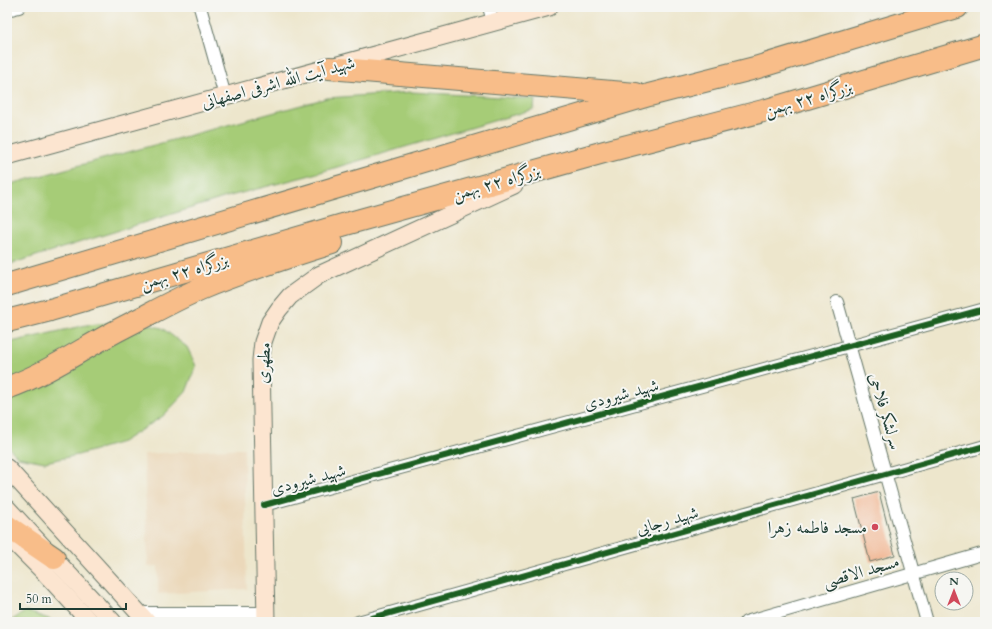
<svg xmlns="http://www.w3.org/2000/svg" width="992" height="629" font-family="Cardo,Amiri,serif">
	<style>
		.built { fill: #ebd8ba }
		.green { fill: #a6cc77; stroke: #628456 }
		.building { fill: #f0a97f }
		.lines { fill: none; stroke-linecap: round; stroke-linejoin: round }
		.street-casing { stroke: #677869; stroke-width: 14 }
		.secondary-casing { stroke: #677869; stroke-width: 19 }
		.highway-casing { stroke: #677869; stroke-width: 24 }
		.street { stroke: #fff; stroke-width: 12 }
		.secondary { stroke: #fce5d0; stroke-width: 17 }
		.highway { stroke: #f8bd89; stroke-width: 22 }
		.cycleway-casing { stroke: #f6f6f2; stroke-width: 8 }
		.cycleway { stroke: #1b5e20; stroke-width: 6 }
		.poi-dot { fill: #d1495b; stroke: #f6f6f2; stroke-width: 1.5 }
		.labels { text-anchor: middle; stroke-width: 4; stroke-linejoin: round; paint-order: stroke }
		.street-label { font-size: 17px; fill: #1f3d34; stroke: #f6f6f2 }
		.poi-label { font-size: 17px; fill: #1f3d34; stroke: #f6f6f2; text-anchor: end }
	</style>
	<rect width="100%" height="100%" fill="#f6f6f2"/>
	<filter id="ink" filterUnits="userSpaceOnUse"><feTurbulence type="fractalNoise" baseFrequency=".025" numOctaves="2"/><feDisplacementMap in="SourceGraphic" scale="8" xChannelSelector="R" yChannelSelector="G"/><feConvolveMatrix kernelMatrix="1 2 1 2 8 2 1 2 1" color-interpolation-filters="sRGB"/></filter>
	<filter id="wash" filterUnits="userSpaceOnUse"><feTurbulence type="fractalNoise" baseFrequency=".012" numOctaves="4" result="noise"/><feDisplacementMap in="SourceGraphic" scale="16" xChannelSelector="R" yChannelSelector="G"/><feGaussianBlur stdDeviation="0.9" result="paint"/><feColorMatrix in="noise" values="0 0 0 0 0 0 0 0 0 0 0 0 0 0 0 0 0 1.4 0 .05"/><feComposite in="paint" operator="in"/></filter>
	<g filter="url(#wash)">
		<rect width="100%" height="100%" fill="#ede6cc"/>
		<!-- built -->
		<path class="built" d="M244,448L247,589L158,594V566L148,567L144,454Z"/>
		<!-- green -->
		<g class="green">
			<path d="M412,92L535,99L534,109L307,176L230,196L7,265V185L327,98Z"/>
			<path d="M134,321L162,328L187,347L196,366L186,392L163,416L122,442L78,455L45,462L18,457L7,446V343L86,325Z"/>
			<path d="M26,611L57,622H9Z"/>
		</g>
		<g id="blocks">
			<!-- building -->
			<path class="building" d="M879,492L895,555L870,562L854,499Z"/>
		</g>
	</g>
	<g filter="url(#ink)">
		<use href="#blocks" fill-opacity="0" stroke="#677869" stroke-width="1"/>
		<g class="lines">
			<!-- street casing -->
			<g class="street-casing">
				<g id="street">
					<path d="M200,7L225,96"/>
					<path d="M489,7L493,22"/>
					<path d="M7,10L19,7"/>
					<path d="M837,302L927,622"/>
					<path d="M264,505L985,309"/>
					<path d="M139,613H266"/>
					<path d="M358,622L985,446"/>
					<path d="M746,622L985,553"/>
				</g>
			</g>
			<!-- secondary casing -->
			<g class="secondary-casing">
				<g id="secondary">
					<path d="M7,156L549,7"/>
					<path d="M7,468L147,622"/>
					<path d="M7,508L113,622"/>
					<path d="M7,535L44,572L90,622"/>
					<path d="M266,622L261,360L263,342L270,322L279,309L290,296L319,275L514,185"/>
				</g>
			</g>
			<!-- highway casing -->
			<g class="highway-casing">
				<g id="highway">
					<path d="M329,68L636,94"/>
					<path d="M7,285L649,95L755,68L957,7"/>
					<path d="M7,321L50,310L346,224L604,152L767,110L985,45"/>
					<path d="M7,388C49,373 86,346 126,326C150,314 174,300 200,289C243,271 287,257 332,243"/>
					<path d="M7,526L54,558"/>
				</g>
			</g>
			<!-- street -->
			<use href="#street" class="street"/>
			<!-- secondary -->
			<use href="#secondary" class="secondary"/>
			<!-- highway -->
			<use href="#highway" class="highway"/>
			<!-- cycleway casing -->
			<g class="cycleway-casing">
				<g id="cycleway">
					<path d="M264,505L985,309"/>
					<path d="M358,622L985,446"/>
				</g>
			</g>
			<!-- cycleway -->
			<use href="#cycleway" class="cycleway"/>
		</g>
	</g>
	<!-- markers -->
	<circle class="poi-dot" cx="875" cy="527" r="4"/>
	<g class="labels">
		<!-- street labels -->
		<g class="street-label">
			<text transform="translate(278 82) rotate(-15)" y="6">شهید آیت الله اشرفی اصفهانی</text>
			<text transform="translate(808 98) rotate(-16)" y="6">بزرگراه ۲۲ بهمن</text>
			<text transform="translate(496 182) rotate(-16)" y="6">بزرگراه ۲۲ بهمن</text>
			<text transform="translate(184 271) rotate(-16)" y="6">بزرگراه ۲۲ بهمن</text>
			<text transform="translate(263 363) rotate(-86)" y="6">مطهری</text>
			<text transform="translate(621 394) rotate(-15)" y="6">شهید شیرودی</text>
			<text transform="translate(886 411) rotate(74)" y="6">سرلشکر فلاحی</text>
			<text transform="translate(308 479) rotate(-15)" y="6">شهید شیرودی</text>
			<text transform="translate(667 520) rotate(-16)" y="6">شهید رجایی</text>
			<text transform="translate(861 571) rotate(-16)" y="6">مسجد الاقصی</text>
		</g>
		<!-- poi labels -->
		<g class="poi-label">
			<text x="867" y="533">مسجد فاطمه زهرا</text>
		</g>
	</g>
	<!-- margin -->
	<rect width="992" height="629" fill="none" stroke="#f6f6f2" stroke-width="24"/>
	<!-- north arrow -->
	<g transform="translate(954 591)"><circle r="19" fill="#f6f6f2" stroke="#a0aca6"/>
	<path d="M0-3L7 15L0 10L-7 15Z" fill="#d1495b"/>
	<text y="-6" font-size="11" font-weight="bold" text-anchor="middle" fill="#1f3d34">N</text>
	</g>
	<!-- scale -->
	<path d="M20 603v6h106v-6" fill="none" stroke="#1f3d34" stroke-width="2"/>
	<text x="26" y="603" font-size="12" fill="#1f3d34" stroke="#f6f6f2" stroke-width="3" paint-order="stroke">50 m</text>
</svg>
